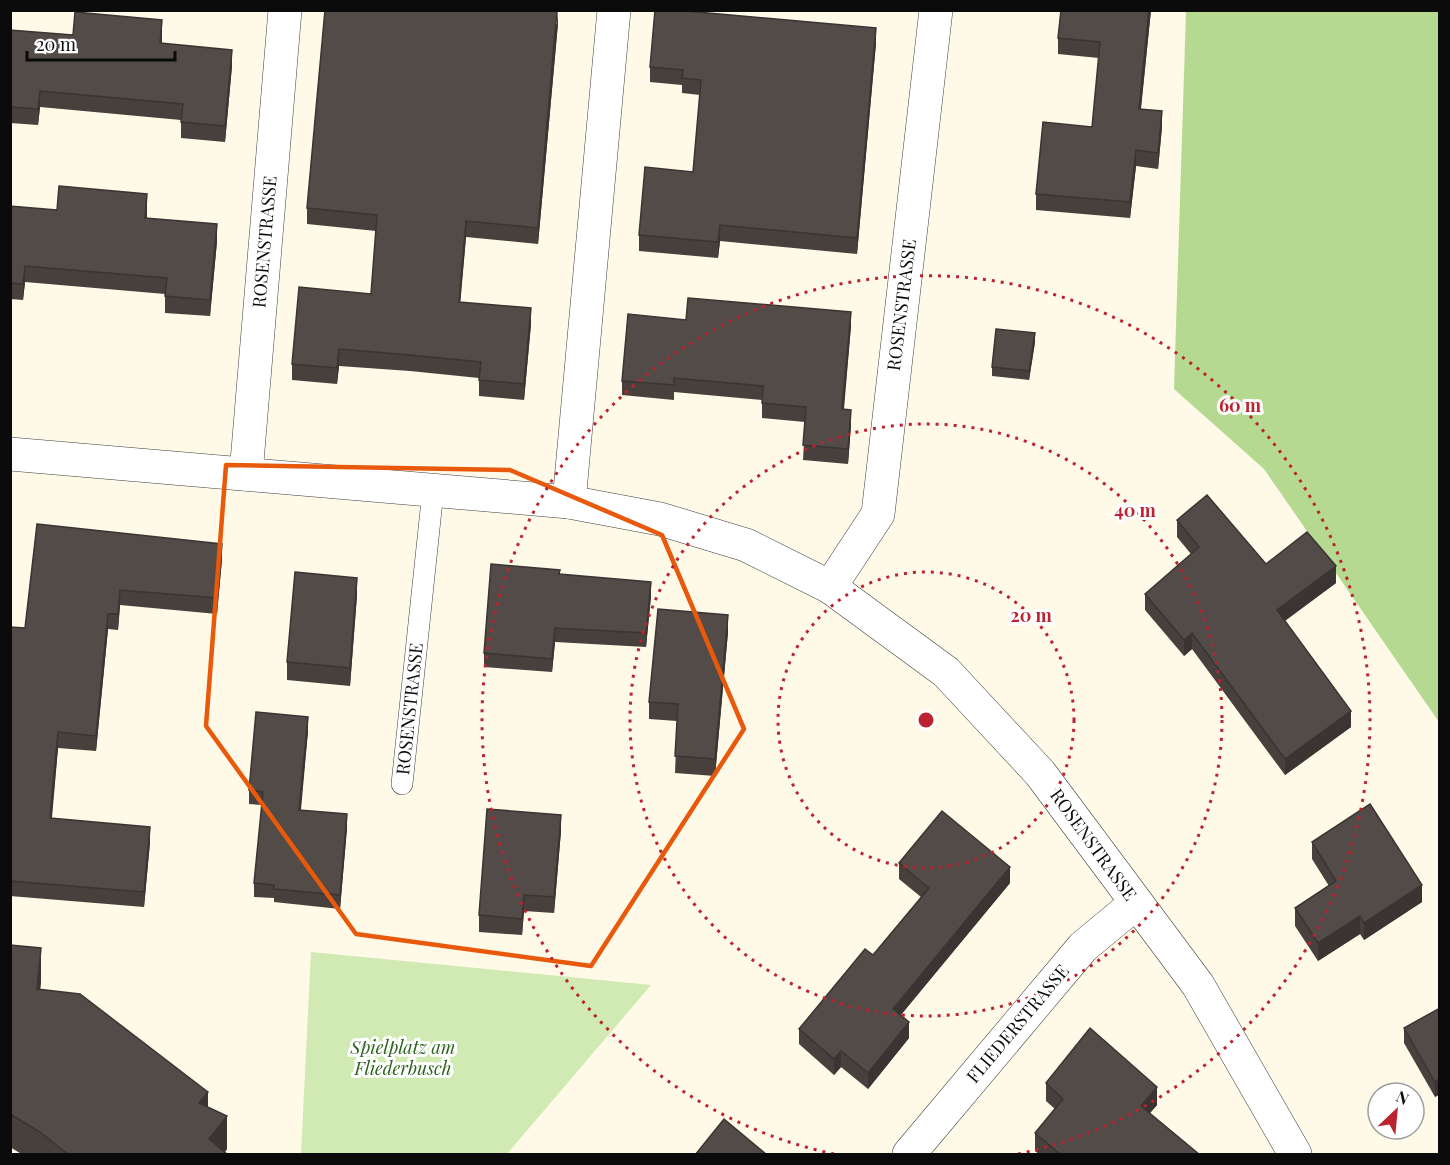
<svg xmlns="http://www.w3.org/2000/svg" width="1450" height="1165" font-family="'Playfair Display',serif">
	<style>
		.green { fill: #d1e9b3 }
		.forest { fill: #b6d992 }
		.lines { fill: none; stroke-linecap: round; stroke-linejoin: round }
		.lane-casing { stroke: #3e3e3e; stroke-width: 22 }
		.street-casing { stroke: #3e3e3e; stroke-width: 34 }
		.lane { stroke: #fff; stroke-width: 21 }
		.street { stroke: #fff; stroke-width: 33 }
		.wall { fill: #47403d }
		.shaded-wall { fill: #3a3432 }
		.building { fill: #534b47; stroke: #3a3432; stroke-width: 1.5 }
		.marked { fill: none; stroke: #e8590c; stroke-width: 4.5; stroke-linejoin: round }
		.ring { fill: none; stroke: #bb2331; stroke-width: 3; stroke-dasharray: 3 6 }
		.labels { text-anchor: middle; stroke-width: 6; stroke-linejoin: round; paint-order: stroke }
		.street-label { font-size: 18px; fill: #0b0b0b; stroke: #fff }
		.park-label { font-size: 18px; font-style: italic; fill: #2d621c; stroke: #fff }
		.centre { fill: #bb2331; stroke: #fff; stroke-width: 3 }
		.ring-label { font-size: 18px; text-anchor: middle; font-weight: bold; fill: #bb2331; stroke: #fff; stroke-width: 6; stroke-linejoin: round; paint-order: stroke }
	</style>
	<rect width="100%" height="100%" fill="#fff9e8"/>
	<!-- green -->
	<path class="green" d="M311,952L651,985L507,1154H301Z"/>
	<!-- forest -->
	<path class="forest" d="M1186,11H1439V722L1264,469L1174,389Z"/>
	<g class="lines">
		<!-- lane casing -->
		<g class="lane-casing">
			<path id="lane" d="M402,784L433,491"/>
		</g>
		<!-- street casing -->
		<g class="street-casing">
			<g id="street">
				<path d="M10,454L569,502L660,519L746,545L830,587L946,672L1040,773L1198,985L1295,1154"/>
				<path d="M246,474L285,10"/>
				<path d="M569,502L614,10"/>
				<path d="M830,587L878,514L936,10"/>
				<path d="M909,1154L1083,947L1136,903"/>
			</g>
		</g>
		<!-- lane -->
		<use href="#lane" class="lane"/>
		<!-- street -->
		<use href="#street" class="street"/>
	</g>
	<!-- wall -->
	<g class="wall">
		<path d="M1151,10L1141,109L1162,127L1158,169L1136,166L1130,218L1036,210V194L1092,127L1099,58L1058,54V38Z"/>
		<path d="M558,23L538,244L466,237L460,302L531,324L524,400L479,396V378L410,371L339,366L337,384L292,380V364L371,294L376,231L307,224V208Z"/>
		<path d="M10,30L73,35L162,36V43L232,66L225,142L181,138V120L40,107L38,125L10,123Z"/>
		<path d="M876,43L857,254L720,241L718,258L639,251V235L693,172L700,95L682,93V85L650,82V67Z"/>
		<path d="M10,206L57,210L147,211V218L217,241L210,316L165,313V294L25,282L23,300L10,299Z"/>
		<path d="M686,320L851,326L844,409L851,425L848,464L803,460L805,422L762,418V400L674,392V400L622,395V381Z"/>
		<path d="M1035,342L1029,380L992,376V367Z"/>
		<path d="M1177,520L1266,564L1336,583L1285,621L1351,727L1285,775L1192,649L1184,656L1145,610V594L1191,554L1177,537Z"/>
		<path d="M37,524L222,559L217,614L120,605L118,630L108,629L96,751L58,748L52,818L150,842L144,907L10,896V627L25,628Z"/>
		<path d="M559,574L651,596L646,647L555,642L552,672L484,667V653Z"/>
		<path d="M357,595L350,686L287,680V662Z"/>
		<path d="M728,632L715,776L675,773L677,721L649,719V702Z"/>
		<path d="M308,731L301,810L347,828L340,909L274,902V898L254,897V883L262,805L249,804V790Z"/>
		<path d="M561,831L554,913L524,911L522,935L479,932V915Z"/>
		<path d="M1312,842L1422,902L1364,940L1360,934L1318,961L1295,926V908L1329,886L1312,859Z"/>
		<path d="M899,863L1010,883L901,1015L909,1038L868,1089L841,1067L834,1075L799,1044V1029L873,955L921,897L899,879Z"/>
		<path d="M10,945L41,981L40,989L208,1107L227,1149L225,1152L228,1155H23L10,1147Z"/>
		<path d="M1440,1008V1094L1435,1097L1404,1043V1028Z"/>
		<path d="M1046,1083L1157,1105L1150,1113L1200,1155H1040L1035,1151V1133L1055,1109L1046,1101Z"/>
	</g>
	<!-- shaded-wall -->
	<g class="shaded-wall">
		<path d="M558,10V23L538,244V228Z"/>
		<path d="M1149,10H1151L1139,125V109Z"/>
		<path d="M162,20V36L160,59V43Z"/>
		<path d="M876,28V43L857,254V238Z"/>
		<path d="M232,50V66L225,142V126Z"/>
		<path d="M40,91V107L38,125V109Z"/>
		<path d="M1162,111V127L1158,169V153Z"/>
		<path d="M1136,150V166L1130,218V202Z"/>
		<path d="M147,194V211L145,234V218Z"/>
		<path d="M466,221V237L459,318V302Z"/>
		<path d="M217,224V241L210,316V300Z"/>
		<path d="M720,225V241L718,258V242Z"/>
		<path d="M25,266V282L23,300V284Z"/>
		<path d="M531,308V324L524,400V384Z"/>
		<path d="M851,312V326L842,424V409Z"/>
		<path d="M1035,333V342L1029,380V371Z"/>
		<path d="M339,349V366L337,384V368Z"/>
		<path d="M851,410V425L848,464V449Z"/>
		<path d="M222,544V559L217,614V598Z"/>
		<path d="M1336,566V583L1277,626V610Z"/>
		<path d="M357,578V595L350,686V668Z"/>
		<path d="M651,582V596L646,647V633Z"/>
		<path d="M120,590V605L118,630V614Z"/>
		<path d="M108,614V629L96,751V736Z"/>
		<path d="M728,615V632L715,776V759Z"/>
		<path d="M555,628V642L552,672V659Z"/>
		<path d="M1192,633V649L1184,656V640Z"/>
		<path d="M1351,711V727L1285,775V759Z"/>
		<path d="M308,717V731L299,823V810Z"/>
		<path d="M58,732V748L50,833V818Z"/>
		<path d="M347,814V828L340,909V895Z"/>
		<path d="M561,815V831L554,913V897Z"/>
		<path d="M150,827V842L144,907V892Z"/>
		<path d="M1010,867V883L893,1024V1009Z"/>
		<path d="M1422,885V902L1364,940V923Z"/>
		<path d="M524,895V911L522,935V919Z"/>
		<path d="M1360,916V934L1318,961V943Z"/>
		<path d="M41,948V981L37,1022V989Z"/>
		<path d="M909,1022V1038L868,1089V1073Z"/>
		<path d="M841,1051V1067L834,1075V1059Z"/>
		<path d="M1440,1079V1094L1435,1097V1082Z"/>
		<path d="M1157,1087V1105L1141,1123V1106Z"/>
		<path d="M208,1092V1125L199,1103Z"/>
		<path d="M227,1116V1149L222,1155L209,1139Z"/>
	</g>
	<!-- building -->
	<g class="building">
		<path d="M325,10H557L538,228L466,221L459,302L531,308L524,384L479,380L481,362L410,355L339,349L337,368L292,364L299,287L371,294L377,215L307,208Z"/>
		<path d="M655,10H675L876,28L857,238L720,225L718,242L639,235L645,167L693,172L701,80L682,78L683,70L650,67Z"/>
		<path d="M1061,10H1149L1139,109L1162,111L1158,153L1136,150L1130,202L1036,194L1043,122L1092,127L1100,42L1058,38Z"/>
		<path d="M75,12L162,20L160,43L232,50L225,126L181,122L183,104L40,91L38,109L10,107V30L73,35Z"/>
		<path d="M59,186L147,194L145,218L217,224L210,300L165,296L167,278L25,266L23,284L10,283V206L57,210Z"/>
		<path d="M688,298L851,312L842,409L851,410L848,449L803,445L806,407L762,403L763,386L674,378V385L622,381L628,314L686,320Z"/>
		<path d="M996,329L1035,333L1029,371L992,367Z"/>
		<path d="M1207,495L1266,564L1307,532L1336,566L1277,610L1351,711L1285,759L1192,633L1184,640L1145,594L1199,547L1177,520Z"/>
		<path d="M37,524L222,544L217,598L120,590L118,614H108L96,736L58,732L50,818L150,827L144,892L10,881V627L25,628Z"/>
		<path d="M491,564L560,570L559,574L651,582L646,633L555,628L552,659L484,653Z"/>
		<path d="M295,572L357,578L350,668L287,662Z"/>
		<path d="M658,609L728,615L715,759L675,756L678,704L649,702Z"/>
		<path d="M256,712L308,717L299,810L347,814L340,895L274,889V885L254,883L263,792L249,790Z"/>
		<path d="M1370,804L1422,885L1364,923L1360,916L1318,943L1295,908L1336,881L1312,842Z"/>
		<path d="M487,809L561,815L554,897L524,895L522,919L479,915Z"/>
		<path d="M942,811L1010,867L893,1009L909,1022L868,1073L841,1051L834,1059L799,1029L865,949L873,955L929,888L899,863Z"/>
		<path d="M10,945L41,948L37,989L80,994L208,1092L199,1103L227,1116L209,1139L228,1155H69L40,1132L10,1114Z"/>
		<path d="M1440,1008V1079L1435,1082L1404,1028Z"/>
		<path d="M1090,1028L1157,1087L1141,1106L1200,1155H1061L1035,1133L1063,1099L1046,1083Z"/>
		<path d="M724,1119L767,1155H695Z"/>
	</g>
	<!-- marked area -->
	<path class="marked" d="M226,465L510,470L662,535L744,729L591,966L356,934L206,726Z"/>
	<!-- distance rings -->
	<g class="ring">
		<circle cx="926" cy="720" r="148"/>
		<circle cx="926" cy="720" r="296"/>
		<path d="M834 1154A444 444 0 1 1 1018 1154"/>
	</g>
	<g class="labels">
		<!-- street labels -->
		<g class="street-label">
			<text transform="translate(265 242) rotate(-85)" y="6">ROSENSTRASSE</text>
			<text transform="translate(902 305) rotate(-83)" y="6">ROSENSTRASSE</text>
			<text transform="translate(410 709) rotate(-84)" y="6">ROSENSTRASSE</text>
			<text transform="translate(1093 845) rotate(54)" y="6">ROSENSTRASSE</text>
			<text transform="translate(1018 1024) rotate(-50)" y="6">FLIEDERSTRASSE</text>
		</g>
		<!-- park labels -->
		<g class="park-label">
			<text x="403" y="1054">Spielplatz am<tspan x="403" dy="21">Fliederbusch</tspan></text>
		</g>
	</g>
	<circle cx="926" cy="720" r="9" class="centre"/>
	<g class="ring-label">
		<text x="1240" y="412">60 m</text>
		<text x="1135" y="517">40 m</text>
		<text x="1031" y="622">20 m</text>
	</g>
	<!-- border -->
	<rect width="1450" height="1165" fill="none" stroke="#0b0b0b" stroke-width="24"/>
	<!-- north arrow -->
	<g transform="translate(1396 1111) rotate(26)"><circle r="28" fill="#ffffff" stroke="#9d9d9d" stroke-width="1.5"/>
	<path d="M0-4.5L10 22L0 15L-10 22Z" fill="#bb2331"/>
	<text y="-9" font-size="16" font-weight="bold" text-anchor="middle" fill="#0b0b0b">N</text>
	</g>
	<!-- scale -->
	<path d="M27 51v9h148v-9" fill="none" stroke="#0b0b0b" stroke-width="3"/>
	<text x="36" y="51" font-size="18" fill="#0b0b0b" stroke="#ffffff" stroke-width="4.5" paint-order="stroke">20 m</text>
</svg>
